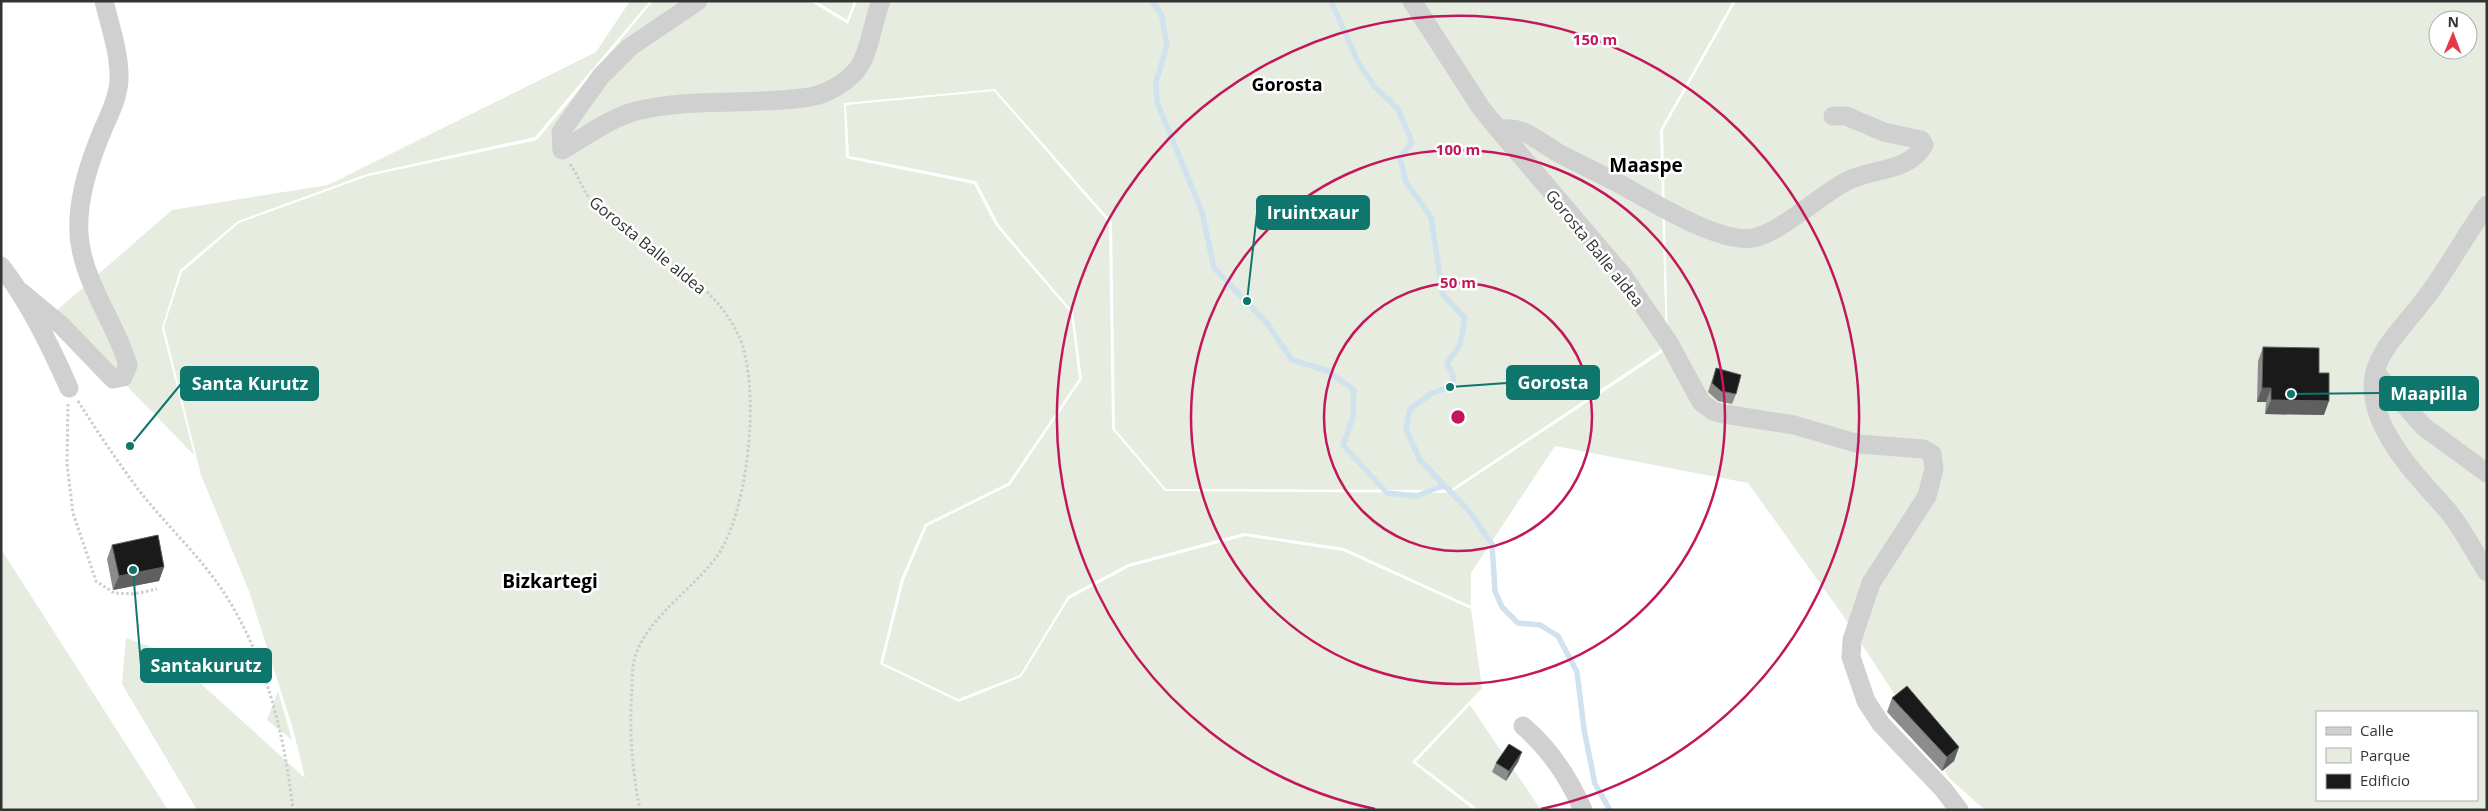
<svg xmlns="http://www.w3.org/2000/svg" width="2488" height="811" font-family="'Open Sans',sans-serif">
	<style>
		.green { fill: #e6ecdf; fill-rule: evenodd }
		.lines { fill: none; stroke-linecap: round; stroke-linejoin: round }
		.stream { stroke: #cfe2ee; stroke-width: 5.5 }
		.path { stroke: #cdcdcd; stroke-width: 3; stroke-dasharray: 2.5 2.5; stroke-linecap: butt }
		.street { stroke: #d0d0d0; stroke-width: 19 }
		.wall { fill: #8c8c8c }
		.shaded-wall { fill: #5f5f5f }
		.building { fill: #1a1a1a; stroke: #5f5f5f }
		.ring { fill: none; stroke: #c2185b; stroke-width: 2.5 }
		.labels { text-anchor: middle; stroke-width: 5; stroke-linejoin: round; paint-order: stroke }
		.street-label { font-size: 16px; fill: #333; stroke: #fff }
		.neighbourhood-label { font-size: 18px; font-weight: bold; fill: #000; stroke: #fff }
		.quarter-label { font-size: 19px; font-weight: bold; fill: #000; stroke: #fff }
		.centre { fill: #c2185b; stroke: #fff; stroke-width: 2.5 }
		.ring-label { font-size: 15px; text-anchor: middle; font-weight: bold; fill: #c2185b; stroke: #fff; stroke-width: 5; stroke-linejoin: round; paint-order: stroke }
		.leader { fill: none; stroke: #0f766e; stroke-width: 2 }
		.callout-dot { fill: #0f766e; stroke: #fff; stroke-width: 2 }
		.callout { fill: #0f766e; stroke: #0f766e; stroke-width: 2 }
		.callout-label { font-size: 18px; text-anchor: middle; font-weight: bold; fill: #fff }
	</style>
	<rect width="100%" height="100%" fill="#fff"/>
	<!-- green -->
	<g class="green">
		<path d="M630,1H650L535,137L367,174L238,221L180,270L162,328L194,455L55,312L172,210L328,185L596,52Z"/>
		<path d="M653,1H810L848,24L857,1H1733L1660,130L1666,346L1450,490L1166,489L1115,429L1112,222L995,89L844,103L846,158L974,184L996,226L1071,313L1079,379L1008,483L925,524L901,579L880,664L959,702L1021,677L1069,599L1129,567L1245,536L1343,551L1471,609L1482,688L1412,762L1474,810H197L122,684L126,638L166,652L305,778L293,729L249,591L201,475L164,327L182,272L239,223L368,176L537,140Z"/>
		<path d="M816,1H854L847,20Z"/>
		<path d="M1736,1H2487V810H1985L1950,779L1842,614L1748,483L1555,446L1471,573V606L1344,548L1244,533L1128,564L1068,596L1020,675L958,699L883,663L904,580L927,526L1010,485L1082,379L1073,312L999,225L976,181L849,156L846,105L994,91L1109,223L1112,429L1165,491L1450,493L1668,349L1663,130ZM2438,20H2468V50H2438ZM2317,712H2477V800H2317Z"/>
		<path d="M1,549L168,810H1Z"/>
		<path d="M278,691L292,740L267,720Z"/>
		<path d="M1470,705L1541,810H1479L1416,762Z"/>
	</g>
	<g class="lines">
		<!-- stream -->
		<g class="stream">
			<path d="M1152,1L1161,13L1167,45L1156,82L1157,102L1202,212L1214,268L1267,323L1292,360L1328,371L1354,390L1353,417L1343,445L1387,493L1417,496L1444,485"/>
			<path d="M1331,1L1358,62L1374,86L1398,109L1412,142L1400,158L1406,182L1431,217L1443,295L1465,318L1460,345L1447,363L1454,378L1450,387L1432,393L1410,409L1406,429L1420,460L1469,511L1492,544L1495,591L1502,607L1518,623L1540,625L1558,636L1577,672L1584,729L1595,784L1610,810"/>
		</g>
		<!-- path -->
		<g class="path">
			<path d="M570,164C579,177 583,191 593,203C603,214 616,223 628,232C669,261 715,287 738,334C762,384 749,515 715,559C691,590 653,614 637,651C632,663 632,677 632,689C629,730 632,769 640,810"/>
			<path d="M78,401C97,431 117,461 138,489C168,528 206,561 231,604C268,666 285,739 293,810"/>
			<path d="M68,404L67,464L73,513L96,581L114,593L134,594L157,589"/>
		</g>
		<!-- street -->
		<g class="street">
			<path d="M698,1L630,47L601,76L561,132L562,150C585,137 610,118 636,111C693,97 752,106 810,97C826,94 844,84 855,72C870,55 872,23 881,1"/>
			<path d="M1412,1L1481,108L1499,130"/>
			<path d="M1833,116H1846L1884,132L1921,140L1924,145C1910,172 1871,168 1847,181C1820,195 1780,233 1753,238C1717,244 1647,198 1614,181C1596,172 1578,163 1560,154C1540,143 1523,124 1499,130L1624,277L1669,343L1701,402L1713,411L1724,414L1794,425L1859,444L1923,449L1932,454L1934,469L1927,496L1871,583L1852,640L1851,657L1866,701L1881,724L1943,789L1959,810"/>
			<path d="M2487,205C2469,231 2453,258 2435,285C2394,345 2343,367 2395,447C2410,471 2430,490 2448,511C2463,529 2474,552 2487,572"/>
			<path d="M1,266C30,304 50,345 69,388"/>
			<path d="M21,292L62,326L113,379L123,377L128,365C116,325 89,290 81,249C73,212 87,168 101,134C108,117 118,99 119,80C120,54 110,26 104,1"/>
			<path d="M2375,372L2424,427L2487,473"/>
			<path d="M1523,726C1550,749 1569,778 1583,810"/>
		</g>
	</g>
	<!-- wall -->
	<g class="wall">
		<path d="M2263,347L2324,415L2265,414L2266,402H2257L2258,361Z"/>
		<path d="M1716,368L1736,394L1732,404L1718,401L1708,392Z"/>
		<path d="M112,545L164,567L159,581L113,590L107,559Z"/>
		<path d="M1892,698L1959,747L1954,761L1942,771L1887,712Z"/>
		<path d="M1522,752L1518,762L1506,781L1492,772L1496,763Z"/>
	</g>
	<!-- shaded-wall -->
	<g class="shaded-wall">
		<path d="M2262,388H2271L2266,402H2257Z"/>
		<path d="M2271,400L2329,401L2324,415L2265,414Z"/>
		<path d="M164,567L159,581L113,590L119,576Z"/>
		<path d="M1959,747L1954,761L1942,771L1947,757Z"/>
		<path d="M1522,752L1518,762L1506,781L1509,771Z"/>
	</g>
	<!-- building -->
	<g class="building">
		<path d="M2263,347L2319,348V373H2329V401L2271,400V388H2262Z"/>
		<path d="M1716,368L1741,375L1736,394L1721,391L1712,383Z"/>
		<path d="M158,535L164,567L119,576L112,545Z"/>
		<path d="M1907,686L1959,747L1947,757L1892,698Z"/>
		<path d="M1509,744L1522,752L1509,771L1496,763Z"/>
	</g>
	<!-- distance rings -->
	<g class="ring">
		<circle cx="1458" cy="417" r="134"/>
		<circle cx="1458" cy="417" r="267"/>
		<path d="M1375 809A401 401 0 1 1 1541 809"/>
	</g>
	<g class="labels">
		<!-- street labels -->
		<g class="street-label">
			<text transform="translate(648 245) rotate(39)" y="6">Gorosta Balle aldea</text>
			<text transform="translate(1595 248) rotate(51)" y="6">Gorosta Balle aldea</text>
		</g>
		<!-- neighbourhood labels -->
		<g class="neighbourhood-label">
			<text x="1287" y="91">Gorosta</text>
		</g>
		<!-- quarter labels -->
		<g class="quarter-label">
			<text x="1646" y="172">Maaspe</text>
			<text x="550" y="588">Bizkartegi</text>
		</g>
	</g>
	<circle cx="1458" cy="417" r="8" class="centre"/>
	<g class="ring-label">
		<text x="1595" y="45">150 m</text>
		<text x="1458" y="155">100 m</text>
		<text x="1458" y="288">50 m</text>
	</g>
	<!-- callouts -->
	<path class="leader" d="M1247 301L1257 213M1450 387L1507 383M130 446L181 384M2291 394L2380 393M133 570L141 666"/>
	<g class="callout-dot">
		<circle cx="1247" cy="301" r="5"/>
		<circle cx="1450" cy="387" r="5"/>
		<circle cx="130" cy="446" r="5"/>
		<circle cx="2291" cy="394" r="5"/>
		<circle cx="133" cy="570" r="5"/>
	</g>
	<g class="callout">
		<rect x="1257" y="196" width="112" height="33" rx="5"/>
		<rect x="1507" y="366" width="92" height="33" rx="5"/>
		<rect x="181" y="367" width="137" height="33" rx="5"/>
		<rect x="2380" y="377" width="98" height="33" rx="5"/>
		<rect x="141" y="649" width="130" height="33" rx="5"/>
	</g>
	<g class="callout-label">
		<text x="1313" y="219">Iruintxaur</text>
		<text x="1553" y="389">Gorosta</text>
		<text x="250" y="390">Santa Kurutz</text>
		<text x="2429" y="400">Maapilla</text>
		<text x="206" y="672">Santakurutz</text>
	</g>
	<!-- border -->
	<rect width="2488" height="811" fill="none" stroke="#333333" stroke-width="5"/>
	<!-- legend -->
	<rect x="2316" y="711" width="162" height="90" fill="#ffffff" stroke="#adadad"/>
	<rect x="2326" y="727" width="25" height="8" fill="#d0d0d0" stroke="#adadad"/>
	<text x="2360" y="736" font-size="15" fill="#333333">Calle</text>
	<rect x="2326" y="748" width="25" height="15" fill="#e6ecdf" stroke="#adadad"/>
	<text x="2360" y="761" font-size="15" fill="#333333">Parque</text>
	<rect x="2326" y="774" width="25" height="15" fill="#1a1a1a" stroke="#adadad"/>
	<text x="2360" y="786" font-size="15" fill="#333333">Edificio</text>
	<!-- north arrow -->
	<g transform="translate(2453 35) rotate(1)"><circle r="24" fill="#ffffff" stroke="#adadad"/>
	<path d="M0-4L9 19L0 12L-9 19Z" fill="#e63946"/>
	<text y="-8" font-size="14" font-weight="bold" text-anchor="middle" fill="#333333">N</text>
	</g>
</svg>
